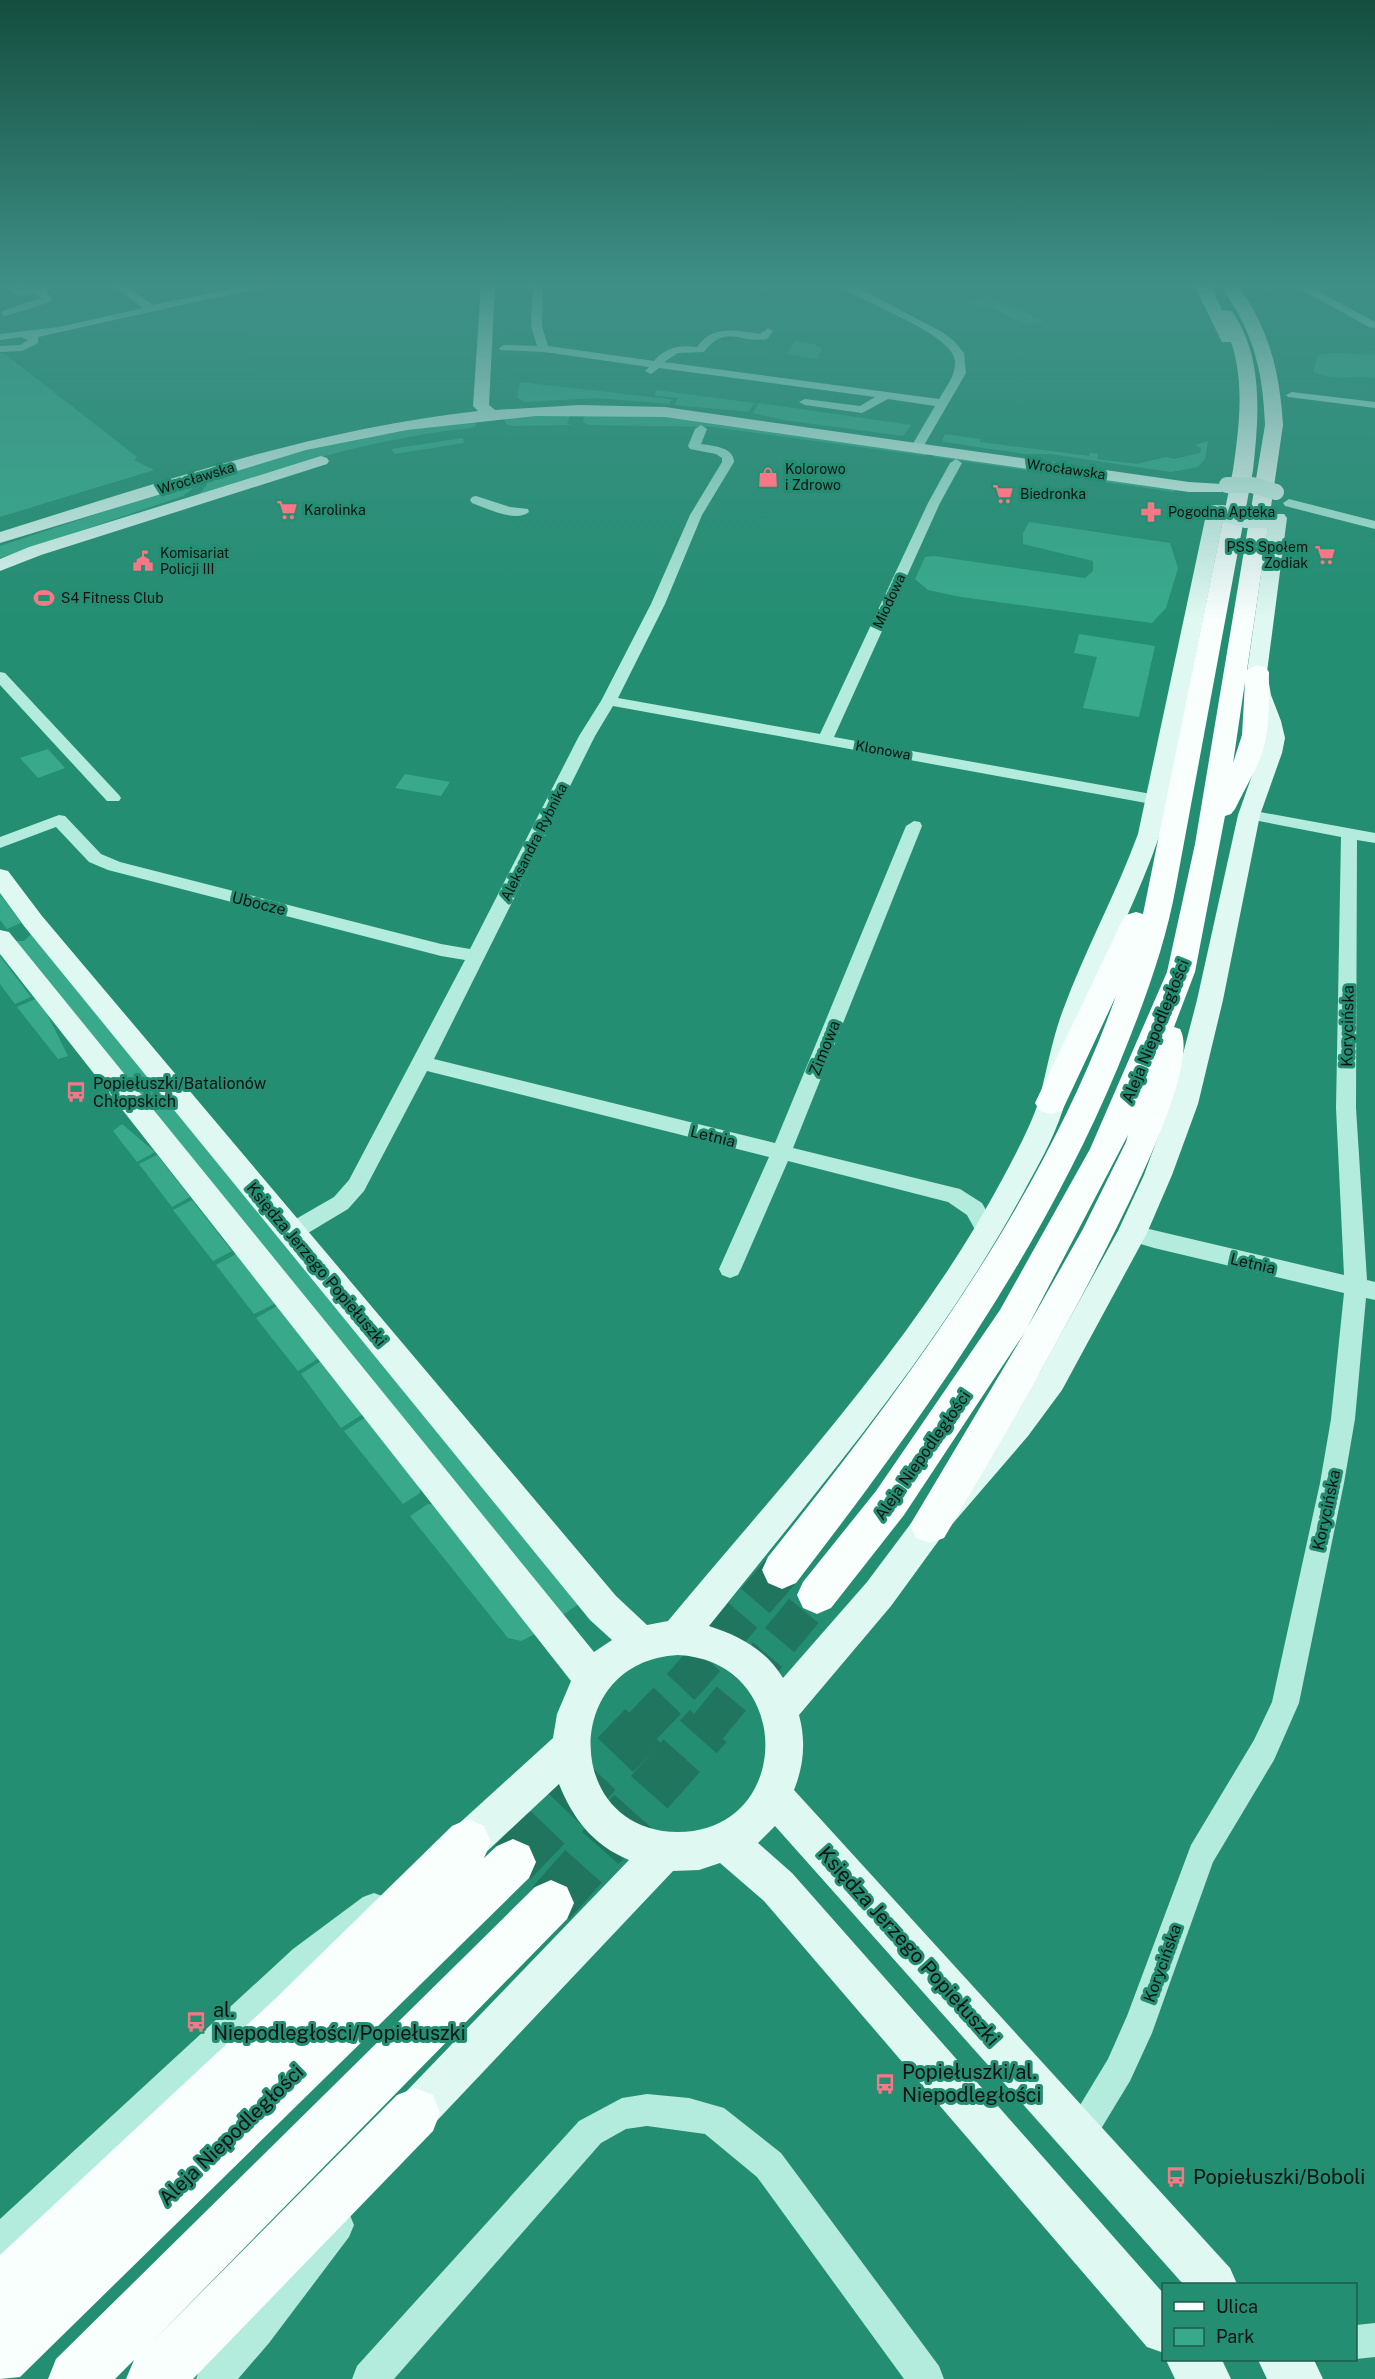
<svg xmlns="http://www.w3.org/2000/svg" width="1375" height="2379" font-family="'Public Sans',sans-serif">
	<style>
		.green { fill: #38aa8b }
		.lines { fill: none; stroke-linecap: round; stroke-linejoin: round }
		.primary-tunnel-far1 { stroke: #20755f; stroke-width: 38; stroke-dasharray: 38 19; stroke-linecap: butt }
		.primary-tunnel { stroke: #20755f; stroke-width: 49; stroke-dasharray: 49 25; stroke-linecap: butt }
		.street { fill: #b3ebdc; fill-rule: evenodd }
		.secondary { fill: #dff9f2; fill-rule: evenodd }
		.primary { fill: #f8fffd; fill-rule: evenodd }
		.secondary-bridge { stroke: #dff9f2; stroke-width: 16 }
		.labels { text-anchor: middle; stroke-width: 6; stroke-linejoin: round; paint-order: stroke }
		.far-poi-label { font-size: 14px; fill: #111; stroke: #248e72; text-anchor: start }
		.far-street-label { font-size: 14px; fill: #111; stroke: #248e72 }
		.street-label { font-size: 16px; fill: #111; stroke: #248e72 }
		.poi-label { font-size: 16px; fill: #111; stroke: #248e72; text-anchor: start }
		.near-street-label { font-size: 20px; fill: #111; stroke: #248e72 }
		.near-poi-label { font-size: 20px; fill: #111; stroke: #248e72; text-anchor: start }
	</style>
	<rect width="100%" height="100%" fill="#248e72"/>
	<!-- green -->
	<g class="green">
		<path d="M989,296L1044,321L1026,325L987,306H976L967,301Z"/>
		<path d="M795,341L814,344L823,350L819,354V359L787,354Z"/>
		<path d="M0,353L5,354L137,457L134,460L154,470L0,517Z"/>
		<path d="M1334,353L1375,355V378C1352,374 1335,382 1313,372C1319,355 1314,354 1334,353Z"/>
		<path d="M520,382L669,399L672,400L669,404L597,398L525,402L517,398Z"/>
		<path d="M656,390L754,403L749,412L675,405L678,398L655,396Z"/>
		<path d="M759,403L911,425L903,436L783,420L753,413Z"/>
		<path d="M571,414L567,422L570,425L513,426L506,424L504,420L508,417Z"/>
		<path d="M587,415L681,417L927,452L925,456L712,427L590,425L583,422L584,417Z"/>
		<path d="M476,422V426L471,428C374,438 291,465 199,494L207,485L202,479L289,453L409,427Z"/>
		<path d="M945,434L980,439V442L1089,456L1090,453L1098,454L1097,459L1137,464L1166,457L1174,459L1200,453L1201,448L1195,445L1208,441L1205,459L1198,467L1171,472L1050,454H1024L944,442L942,441Z"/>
		<path d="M463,438L464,443L395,454L391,449Z"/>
		<path d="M935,454L1176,489L1174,492L934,457Z"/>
		<path d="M190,483L192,489L183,496L0,558V546Z"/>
		<path d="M1029,522L1170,543L1178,568L1166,608L1152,623L961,597L928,590L915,579L925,557L934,556L1085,578L1093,571V561L1023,544V533Z"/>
		<path d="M1079,634L1155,646L1139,717L1083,708L1097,657L1074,653Z"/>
		<path d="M48,749L65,768L38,778L20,758Z"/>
		<path d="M405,774L450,782L441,796L395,788Z"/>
		<path d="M0,894L21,923L7,929L0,920Z"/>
		<path d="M31,934L580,1603L563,1615L15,941H24Z"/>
		<path d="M0,956L31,997L15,1004L0,984Z"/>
		<path d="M35,999L46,1012L68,1056L58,1059L17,1007Z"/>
		<path d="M122,1124L155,1152L137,1162L113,1131Z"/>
		<path d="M157,1155L190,1197L172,1207L139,1164Z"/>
		<path d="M192,1200L232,1251L213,1261L173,1210Z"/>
		<path d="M236,1254L276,1303L254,1314L216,1265Z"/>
		<path d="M277,1306L319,1358L298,1371L256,1318Z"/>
		<path d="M321,1361L363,1414L341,1428L301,1374Z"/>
		<path d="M366,1417L420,1486V1493L403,1504L344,1431Z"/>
		<path d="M428,1504L436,1505L537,1633L521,1641L508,1638L410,1516Z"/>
	</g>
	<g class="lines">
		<!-- primary-tunnel-far1 -->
		<g class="primary-tunnel-far1">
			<path d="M641,1728L690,1677L782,1570"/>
			<path d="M707,1728L817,1595"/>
		</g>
		<!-- primary-tunnel -->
		<g class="primary-tunnel">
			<path d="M513,1862L643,1726"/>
			<path d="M551,1903L708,1726"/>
		</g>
		<!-- street -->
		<g class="street">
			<path d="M5,285H17L23,290L43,285H62L45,291L52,298L50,302L6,316L2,315V311L41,298L35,293L17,296Z"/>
			<path d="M112,285H124L153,305L244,286L280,285L213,298L38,337V343L22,351L0,352V346L20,345L28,340L21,337L0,340V334L59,327L143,308Z"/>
			<path d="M533,285H543L542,326L548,346L654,361C666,347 679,345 697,347C714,324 736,331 760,334L768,328L773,331L767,339C739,344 726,323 704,352L678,353L664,362L939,399C946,387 956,375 955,361C953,333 861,303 839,285H853L942,332L954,341L964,353L966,373L923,447L917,451L911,447L935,406L888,399L862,413L805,405L799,402L805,399L860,406L875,397L659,368L651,374L645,371L649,367L544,352L500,350L499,348L504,345L537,346L531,326Z"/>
			<path d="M1293,285H1306L1375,322V328L1369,327Z"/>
			<path d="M1292,392L1375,402V408L1288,397L1286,395Z"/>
			<path d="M701,425L707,429L701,444C713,446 734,447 734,462L702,515L665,604L618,698L820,734L928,503L950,463L956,459L962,463L940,503L834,737L1157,795L1165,800L1157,805L613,706L595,736L434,1059L775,1143L906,826L914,821L920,822L922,826L793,1148L960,1189L982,1203L998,1231L995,1237L987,1239L979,1237L967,1215L948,1202L788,1161L741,1269L738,1275L730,1278L722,1275L719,1269L769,1157L427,1071L364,1191L348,1209L298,1239L290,1241L282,1239L279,1233L282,1227L334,1197L349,1180L465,960L441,956L108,870L89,862L56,827L0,848V837L59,815L65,816L101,854L120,862L441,944L470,949L579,736L601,701L651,604L690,515L722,462V458L716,454L690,449L688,446L695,429Z"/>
			<path d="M476,496L510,507L528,509L529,512C516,523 486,508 472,503L470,500L472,497Z"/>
			<path d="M1289,499L1375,521V529L1285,506L1283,503Z"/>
			<path d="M0,672L5,673L119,795L121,798L119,801H107L0,685Z"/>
			<path d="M1249,810L1375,833V843L1357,840L1356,1108L1367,1280L1375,1282V1300L1366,1298L1355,1419L1344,1483L1299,1703L1274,1760L1213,1862L1152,2033L1130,2081L1090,2147L1079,2152L1068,2147L1063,2136L1068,2125L1108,2059L1127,2016L1191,1845L1254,1740L1272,1702L1320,1483L1331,1419L1344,1293L1154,1248L1124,1239L1121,1233L1124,1227L1132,1225L1344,1275L1336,1108L1341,837L1243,818L1241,815L1243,812Z"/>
			<path d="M374,1893L385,1897L389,1908L385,1919L315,1971L12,2254L0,2259V2219L293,1949L363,1897Z"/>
			<path d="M647,2094L689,2098L724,2108L781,2153L939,2366L944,2379H904L757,2177L705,2134L647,2126L626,2129L601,2143L394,2379H352L357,2366L579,2121L622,2098Z"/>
			<path d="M337,2208L349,2213L354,2225L349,2237L269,2343L238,2379H196L201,2366L245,2319L325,2213Z"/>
			<path d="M1375,2323V2357L1356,2359V2325Z"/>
		</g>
		<!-- secondary -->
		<g class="secondary">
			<path d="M481,285H495L489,405L495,410L579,405L665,407L1189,482L1222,484L1224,488L1222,492H1189L665,417L536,416L407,430L306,450L0,543V532C157,483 314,429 478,411L473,406Z"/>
			<path d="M321,456L327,458L329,461L327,464L41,555L0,571V559L29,547Z"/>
			<path d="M1216,505L1222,506L1225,510L1160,834C1140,894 1109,950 1088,1009C1078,1039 1074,1069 1066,1099C1058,1129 1043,1157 1028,1184C942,1345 823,1483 709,1626C740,1636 766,1650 783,1678L867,1582L918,1514L1006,1416L1040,1372L1118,1231L1144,1175L1170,1104L1197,1000L1238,815L1260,753L1263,738L1261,721L1251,695L1247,672L1269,518L1272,514H1284L1287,518L1267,672L1271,695L1281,721L1285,738L1282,753L1260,815L1223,1000L1198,1104L1172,1175L1147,1233L1062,1390L1028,1436L942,1536L891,1606L799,1715C806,1741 804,1765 794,1790L1230,2268L1237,2284H1183L775,1826L758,1843L792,1873L1164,2294V2353L1147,2347L764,1901L720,1863L699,1870L673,1871L430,2128L415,2135L400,2128L393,2113L400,2098L629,1860C593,1845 573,1819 559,1784L482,1856L468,1862L454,1856L448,1842L454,1828L553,1738L557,1714L571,1681L0,954V930L9,932L594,1652L612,1640L590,1620L24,926L0,893V869L8,871L42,916L616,1596L647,1625L668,1621C786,1479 917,1340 1004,1176C1017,1151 1031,1126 1039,1100C1047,1070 1052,1039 1063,1010C1085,950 1116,894 1138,834L1207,510L1210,506ZM678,1655C796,1661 793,1832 678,1832C563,1832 560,1661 678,1655Z"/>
			<path d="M1166,2360H1222L1231,2379H1175Z"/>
			<path d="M1258,2360H1314L1323,2379H1267Z"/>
		</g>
		<!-- primary -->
		<g class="primary">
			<path d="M1194,285H1210L1222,310L1232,311C1264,358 1259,416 1253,470L1176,886C1165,948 1142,1008 1118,1067C1039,1256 920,1422 796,1583L782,1589L768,1583L762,1570L768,1557C905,1385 1041,1205 1116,996L1062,1111L1051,1114L1040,1111L1035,1103L1122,921L1126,915L1136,912L1143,914L1233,470C1239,428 1245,383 1231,342H1222L1220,338Z"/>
			<path d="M1220,285H1237C1269,327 1280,373 1283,425L1247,670L1257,665L1265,667L1269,672C1268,699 1271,727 1262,753C1255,773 1244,790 1235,809L1231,814L1225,816L1195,972L1174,1027L1180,1029C1215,1088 985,1468 944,1538L930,1543L916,1538L910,1525L1025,1332L904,1515L831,1608L817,1614L803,1608L797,1595L803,1582L876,1491L1000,1310L1090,1149L1167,972L1195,844L1265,425C1263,369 1253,331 1220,285ZM1245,682L1242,735L1233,763ZM1128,1135L1126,1142L1083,1229L1027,1328Z"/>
			<path d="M468,1819L484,1826L491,1842L484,1858L497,1846L513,1839L529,1846L536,1862L529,1878L20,2377L0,2379V2255L277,1997L452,1826Z"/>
			<path d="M551,1880L567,1887L574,1903L567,1919L154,2340L397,2095L415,2088L433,2095L440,2113L433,2131L193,2379H126L134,2360L115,2379H48L56,2359L535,1887Z"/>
		</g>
		<!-- secondary-bridge -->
		<g class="secondary-bridge">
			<path d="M1227,485H1252L1276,492"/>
			<path d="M1222,513L1246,520H1270"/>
		</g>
	</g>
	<!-- sky -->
	<linearGradient id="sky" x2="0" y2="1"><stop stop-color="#144e3f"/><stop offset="0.46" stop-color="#3f9087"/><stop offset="1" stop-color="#3f9087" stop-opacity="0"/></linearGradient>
	<rect width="1375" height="619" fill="url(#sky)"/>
	<!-- icons -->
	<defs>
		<g id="shop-bare" transform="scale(1.62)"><path d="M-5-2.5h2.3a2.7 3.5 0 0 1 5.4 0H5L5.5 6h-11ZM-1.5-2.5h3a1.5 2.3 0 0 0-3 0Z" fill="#f67785" stroke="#248e72" stroke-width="2.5" paint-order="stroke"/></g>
		<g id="supermarket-bare" transform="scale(1.62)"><path d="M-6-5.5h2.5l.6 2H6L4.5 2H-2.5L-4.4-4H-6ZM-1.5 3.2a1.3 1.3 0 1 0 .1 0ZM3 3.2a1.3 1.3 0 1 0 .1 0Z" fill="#f67785" stroke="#248e72" stroke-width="2.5" paint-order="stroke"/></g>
		<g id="pharmacy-bare" transform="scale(1.62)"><path d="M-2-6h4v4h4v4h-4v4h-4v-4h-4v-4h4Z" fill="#f67785" stroke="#248e72" stroke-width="2.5" paint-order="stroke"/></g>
		<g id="civic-bare" transform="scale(1.62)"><path d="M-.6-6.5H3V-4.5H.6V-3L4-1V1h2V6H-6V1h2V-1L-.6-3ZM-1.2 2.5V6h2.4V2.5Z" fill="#f67785" stroke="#248e72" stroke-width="2.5" paint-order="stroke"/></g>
		<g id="stadium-bare" transform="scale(1.62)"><path d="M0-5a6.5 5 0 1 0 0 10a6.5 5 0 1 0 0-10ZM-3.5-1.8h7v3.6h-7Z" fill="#f67785" stroke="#248e72" stroke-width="2.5" paint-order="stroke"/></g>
		<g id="bus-bare" transform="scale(1.62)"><path d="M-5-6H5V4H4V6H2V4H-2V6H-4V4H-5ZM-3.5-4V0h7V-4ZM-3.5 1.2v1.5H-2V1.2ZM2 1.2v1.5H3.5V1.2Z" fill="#f67785" stroke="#248e72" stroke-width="2.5" paint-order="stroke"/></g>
	</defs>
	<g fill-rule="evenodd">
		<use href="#shop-bare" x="768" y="477"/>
		<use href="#supermarket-bare" x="1003" y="494"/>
		<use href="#supermarket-bare" x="287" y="510"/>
		<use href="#pharmacy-bare" x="1151" y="512"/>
		<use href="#supermarket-bare" x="1325" y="555"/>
		<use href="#civic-bare" x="143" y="561"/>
		<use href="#stadium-bare" x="44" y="598"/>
		<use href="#bus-bare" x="76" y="1092"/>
		<use href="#bus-bare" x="196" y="2022"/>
		<use href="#bus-bare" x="885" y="2084"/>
		<use href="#bus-bare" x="1176" y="2177"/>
	</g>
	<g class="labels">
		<!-- far-poi labels -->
		<g class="far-poi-label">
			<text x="785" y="474">Kolorowo<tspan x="785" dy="16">i Zdrowo</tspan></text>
			<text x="1020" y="499">Biedronka</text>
			<text x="304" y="515">Karolinka</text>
			<text x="1168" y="517">Pogodna Apteka</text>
			<text x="1308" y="552" text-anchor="end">PSS Społem<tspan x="1308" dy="16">Zodiak</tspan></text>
			<text x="160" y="558">Komisariat<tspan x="160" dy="16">Policji III</tspan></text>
			<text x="61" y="603">S4 Fitness Club</text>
		</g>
		<!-- far-street labels -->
		<g class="far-street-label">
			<text transform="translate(1066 469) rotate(8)" y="5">Wrocławska</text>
			<text transform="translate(196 478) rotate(-17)" y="5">Wrocławska</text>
			<text transform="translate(889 601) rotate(-65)" y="5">Miodowa</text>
			<text transform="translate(883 750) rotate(10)" y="5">Klonowa</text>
			<text transform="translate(534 842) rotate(-63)" y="5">Aleksandra Rybnika</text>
		</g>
		<!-- street labels -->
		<g class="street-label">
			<text transform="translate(259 903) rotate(14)" y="6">Ubocze</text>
			<text transform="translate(1347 1026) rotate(-89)" y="6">Korycińska</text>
			<text transform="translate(1155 1031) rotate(-68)" y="6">Aleja Niepodległości</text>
			<text transform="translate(824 1048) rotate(-68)" y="6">Zimowa</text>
			<text transform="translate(713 1136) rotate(14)" y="6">Letnia</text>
			<text transform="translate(1253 1263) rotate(13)" y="6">Letnia</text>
			<text transform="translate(317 1264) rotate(50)" y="6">Księdza Jerzego Popiełuszki</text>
			<text transform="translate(922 1455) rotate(-55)" y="6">Aleja Niepodległości</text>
			<text transform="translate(1326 1510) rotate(-78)" y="6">Korycińska</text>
			<text transform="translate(1162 1963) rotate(-70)" y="6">Korycińska</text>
		</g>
		<!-- poi labels -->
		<g class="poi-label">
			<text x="93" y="1089">Popiełuszki/Batalionów<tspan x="93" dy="18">Chłopskich</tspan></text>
		</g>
		<!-- near-street labels -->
		<g class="near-street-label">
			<text transform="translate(909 1946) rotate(48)" y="7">Księdza Jerzego Popiełuszki</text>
			<text transform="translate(231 2135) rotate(-44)" y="7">Aleja Niepodległości</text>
		</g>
		<!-- near-poi labels -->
		<g class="near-poi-label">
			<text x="213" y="2017">al.<tspan x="213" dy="23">Niepodległości/Popiełuszki</tspan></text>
			<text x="902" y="2079">Popiełuszki/al.<tspan x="902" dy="23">Niepodległości</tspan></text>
			<text x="1193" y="2184">Popiełuszki/Boboli</text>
		</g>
	</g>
	<!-- legend -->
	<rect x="1162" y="2283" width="195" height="78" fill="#248e72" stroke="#1c5c4b" stroke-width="1.5"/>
	<rect x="1174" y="2302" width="30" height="9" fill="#f8fffd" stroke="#1c5c4b" stroke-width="1.5"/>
	<text x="1216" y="2313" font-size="18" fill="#111111">Ulica</text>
	<rect x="1174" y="2328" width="30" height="18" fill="#38aa8b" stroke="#1c5c4b" stroke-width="1.5"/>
	<text x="1216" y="2343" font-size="18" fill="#111111">Park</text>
</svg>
